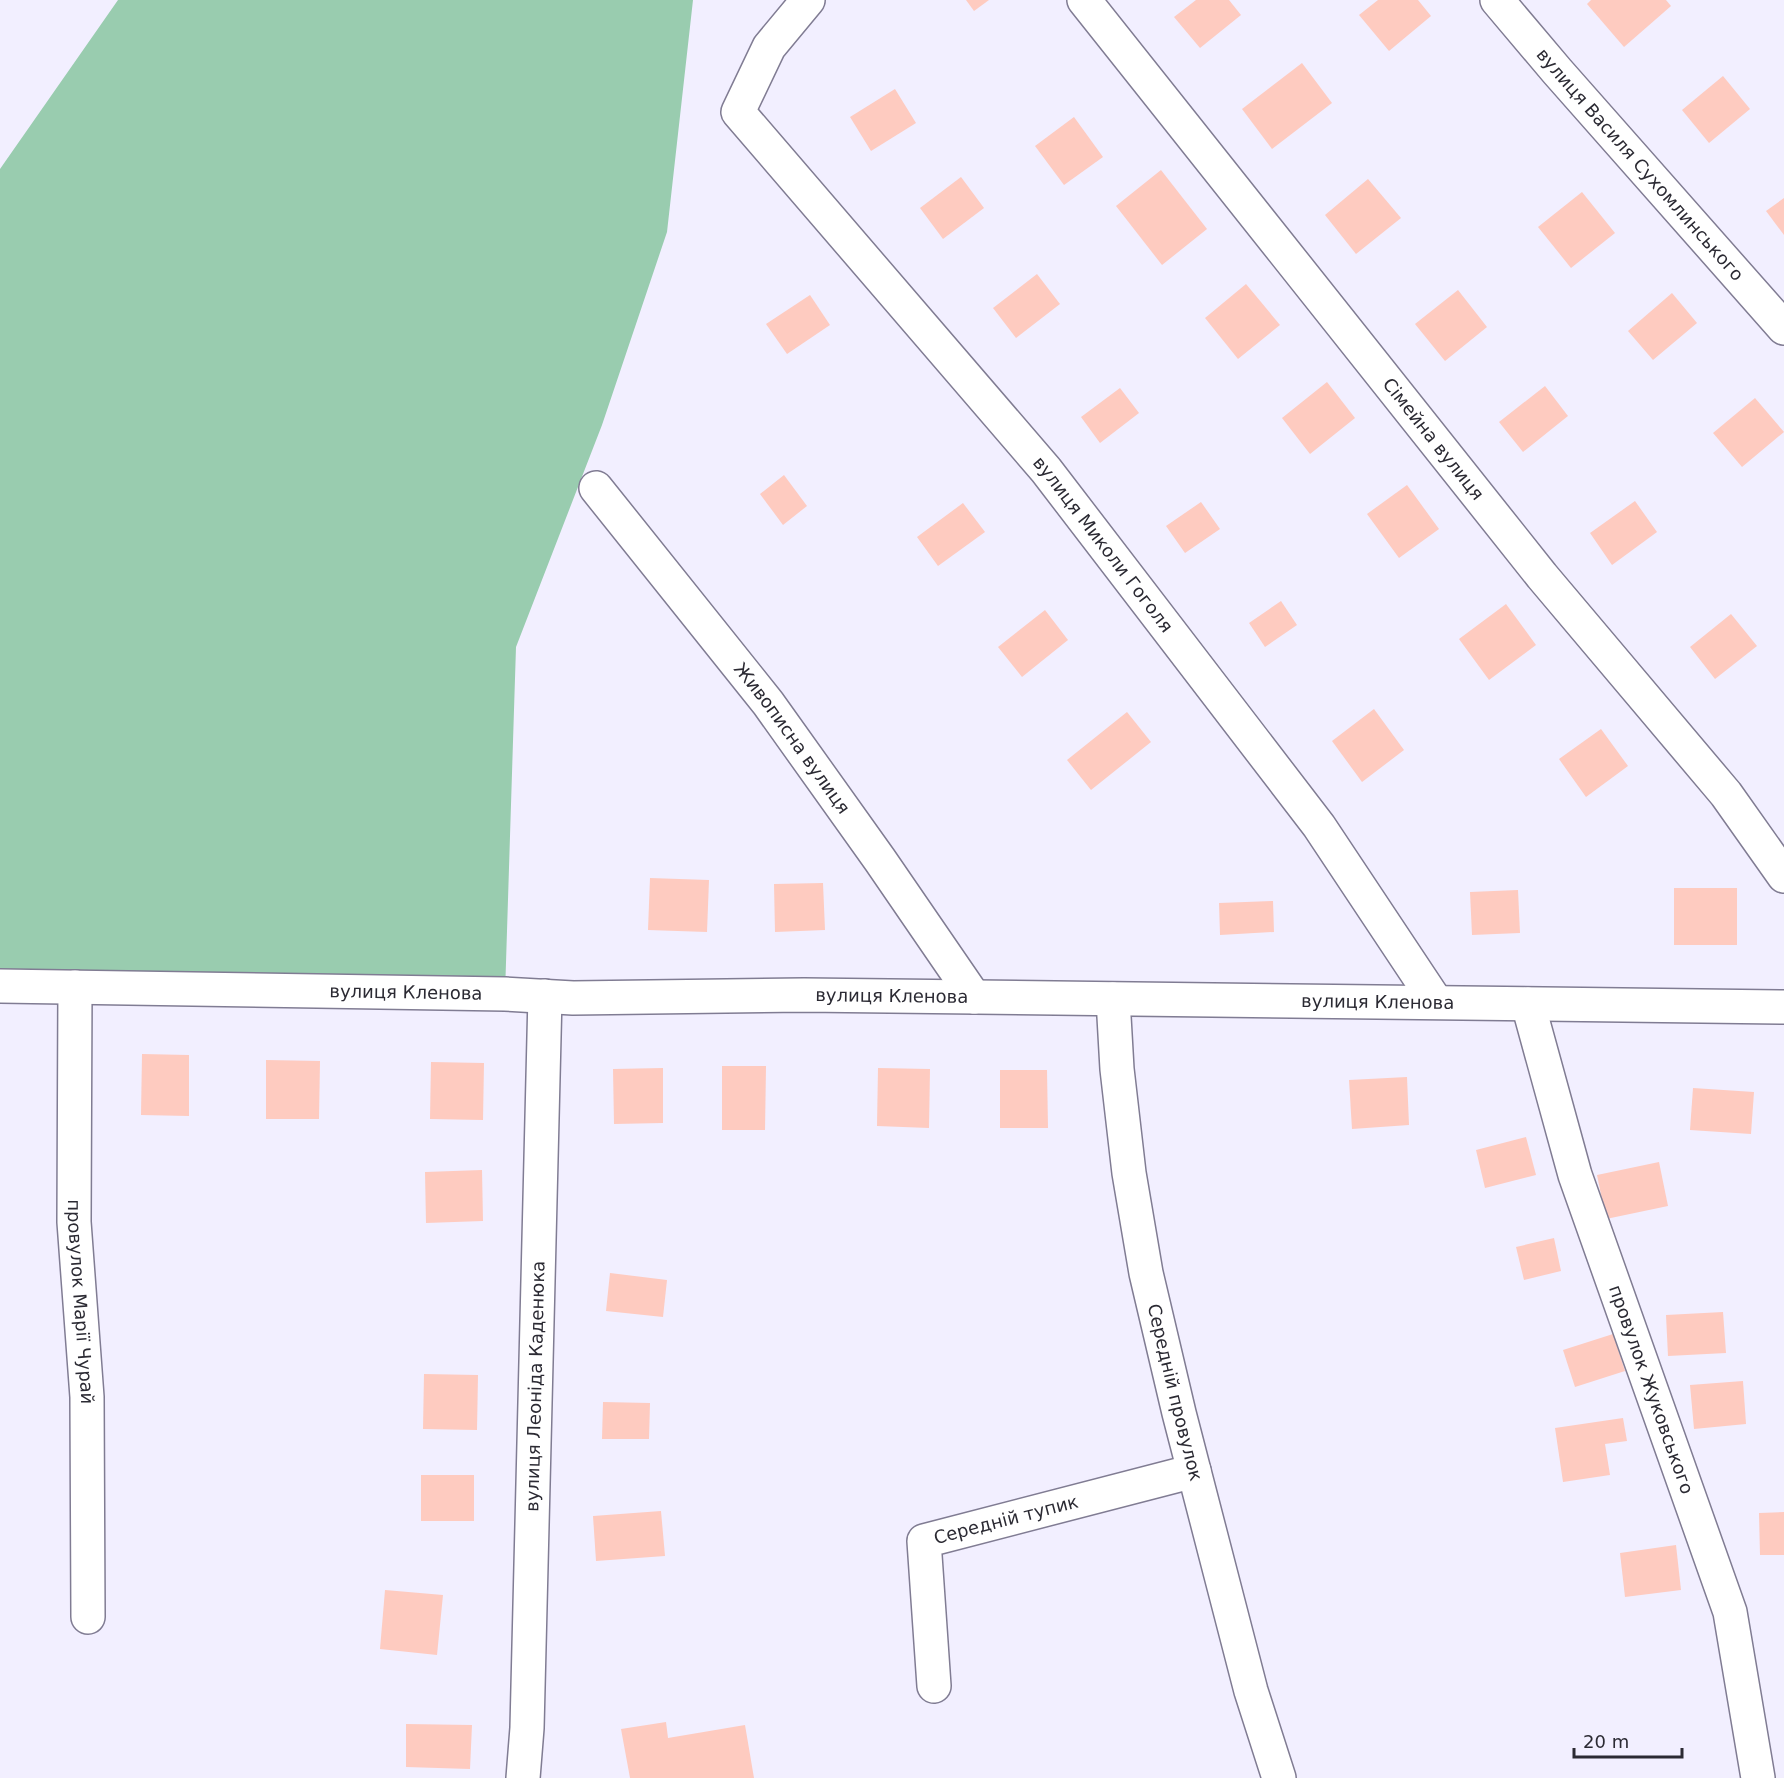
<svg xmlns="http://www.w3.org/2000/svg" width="1784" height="1778" font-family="'DejaVu Sans',sans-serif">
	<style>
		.green { fill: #99ccaf }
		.building { fill: #fecbc0 }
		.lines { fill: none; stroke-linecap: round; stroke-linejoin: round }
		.minor-casing { stroke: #807c93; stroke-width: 36 }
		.minor { stroke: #fff; stroke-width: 33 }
		.labels { text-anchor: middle; stroke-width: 4.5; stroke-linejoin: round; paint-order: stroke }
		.street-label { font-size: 18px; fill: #2b2a33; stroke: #f2efff }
	</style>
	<rect width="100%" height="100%" fill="#f2efff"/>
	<!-- green -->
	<path class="green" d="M118,0H693L667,232L602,425L516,647L505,994L0,986V169Z"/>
	<!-- building -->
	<g class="building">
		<path d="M966,0H989L974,11Z"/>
		<path d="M1196,0H1229L1241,15L1200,48L1174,17Z"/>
		<path d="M1378,0H1418L1431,16L1389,51L1359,15Z"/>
		<path d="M1591,0H1666L1671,6L1624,47L1587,4Z"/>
		<path d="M1302,63L1332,103L1272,149L1242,109Z"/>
		<path d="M1723,76L1750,109L1709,143L1682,110Z"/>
		<path d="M895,89L916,123L871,151L850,117Z"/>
		<path d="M1074,117L1103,157L1064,185L1035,146Z"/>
		<path d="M1161,170L1207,229L1162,265L1116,206Z"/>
		<path d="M961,177L984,208L943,239L920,208Z"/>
		<path d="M1368,179L1401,218L1356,254L1325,215Z"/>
		<path d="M1582,192L1615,233L1571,268L1538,227Z"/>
		<path d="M1784,198V235L1766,211Z"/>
		<path d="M1037,274L1060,304L1016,338L993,308Z"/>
		<path d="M1246,284L1280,325L1238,359L1205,318Z"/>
		<path d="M1458,290L1487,327L1445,361L1415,324Z"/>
		<path d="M1672,293L1697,323L1653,360L1628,331Z"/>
		<path d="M810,295L830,325L787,354L766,324Z"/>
		<path d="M1327,382L1355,418L1310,454L1282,418Z"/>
		<path d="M1545,386L1568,416L1523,452L1499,422Z"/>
		<path d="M1120,388L1139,413L1100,443L1081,417Z"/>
		<path d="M1755,398L1784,432L1742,467L1713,433Z"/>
		<path d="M784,475L807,506L783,525L760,494Z"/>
		<path d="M1407,485L1439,529L1399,558L1367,514Z"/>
		<path d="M1635,501L1657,532L1612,565L1590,533Z"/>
		<path d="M1201,502L1220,529L1185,553L1166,526Z"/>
		<path d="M963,503L985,532L938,566L917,537Z"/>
		<path d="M1281,601L1297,625L1265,647L1249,623Z"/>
		<path d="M1506,604L1536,645L1489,680L1459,639Z"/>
		<path d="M1045,610L1068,640L1022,677L998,647Z"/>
		<path d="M1731,614L1757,646L1715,679L1690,647Z"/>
		<path d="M1374,709L1404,750L1362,782L1332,741Z"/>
		<path d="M1127,712L1151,742L1091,790L1067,760Z"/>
		<path d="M1601,729L1628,766L1586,797L1559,759Z"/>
		<path d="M650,878L709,880L707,932L648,930Z"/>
		<path d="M823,883L825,930L775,932L774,884Z"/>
		<rect x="1674" y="888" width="63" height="57"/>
		<path d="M1518,890L1520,933L1472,935L1470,892Z"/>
		<path d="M1273,901L1274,932L1220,935L1219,903Z"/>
		<path d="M142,1054L189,1055V1116L141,1115Z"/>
		<path d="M266,1060L320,1061L319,1119H266Z"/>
		<path d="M431,1062L484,1063L483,1120L430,1119Z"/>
		<path d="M722,1066H766L765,1130H722Z"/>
		<path d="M663,1068V1123L614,1124L613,1069Z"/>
		<path d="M878,1068L930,1069L929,1128L877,1126Z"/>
		<path d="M1000,1070H1047L1048,1128H1000Z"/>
		<path d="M1407,1077L1409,1125L1352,1129L1349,1080Z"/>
		<path d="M1693,1088L1754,1092L1751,1134L1690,1130Z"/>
		<path d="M1526,1137L1536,1175L1485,1188L1476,1150Z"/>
		<path d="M1659,1162L1668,1206L1606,1219L1597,1175Z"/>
		<path d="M482,1170L483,1221L426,1223L425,1172Z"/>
		<path d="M1554,1238L1561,1271L1524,1280L1516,1247Z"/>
		<path d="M610,1273L667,1280L663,1317L606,1311Z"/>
		<path d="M1723,1312L1726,1353L1668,1356L1666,1315Z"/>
		<path d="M1613,1334L1625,1371L1575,1387L1563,1350Z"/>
		<path d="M424,1374L478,1375L477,1430L423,1429Z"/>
		<path d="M1743,1381L1746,1424L1694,1429L1690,1385Z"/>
		<path d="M603,1402L650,1403L649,1439H602Z"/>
		<path d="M1623,1418L1627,1441L1605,1444L1610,1475L1563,1482L1555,1428Z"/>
		<rect x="421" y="1475" width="53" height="46"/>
		<path d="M661,1511L665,1556L596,1561L593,1516Z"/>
		<path d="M1784,1512V1555H1760L1759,1513Z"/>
		<path d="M1676,1545L1681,1590L1625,1597L1620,1553Z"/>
		<path d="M385,1590L443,1595L437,1655L380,1649Z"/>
		<path d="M666,1722L668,1738L745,1725L754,1778H630L621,1729Z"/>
		<path d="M406,1724L472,1725L470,1769L406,1767Z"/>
	</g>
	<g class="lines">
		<!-- minor casing -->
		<g class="minor-casing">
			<g id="minor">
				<path id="s1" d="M808,0L769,47L738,112L1046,470L1319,826L1436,1002"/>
				<path id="s2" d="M1084,0L1542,576L1726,794L1784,876"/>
				<path id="s3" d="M1497,0L1557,71L1784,328"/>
				<path id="s4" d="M596,488L768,703L880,860L974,997"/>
				<path id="s5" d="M0,986L505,994L573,998L804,995L1784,1007"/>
				<path id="s6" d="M75,987L74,1222L87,1397L88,1617"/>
				<path id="s7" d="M1113,999L1117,1069L1129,1173L1146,1273L1179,1413L1251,1691L1279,1778"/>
				<path id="s8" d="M1528,1004L1575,1175L1730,1612L1758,1778"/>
				<path id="s9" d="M934,1686L924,1541L1194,1471"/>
				<path id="s10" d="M523,1778L527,1728L545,996"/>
			</g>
		</g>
		<!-- minor -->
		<use href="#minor" class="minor"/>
	</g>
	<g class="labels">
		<!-- street labels -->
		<g class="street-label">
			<text dy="6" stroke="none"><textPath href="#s3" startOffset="218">вулиця Василя Сухомлинського</textPath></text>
			<text dy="6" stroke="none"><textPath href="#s2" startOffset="561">Сімейна вулиця</textPath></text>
			<text dy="6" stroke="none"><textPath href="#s1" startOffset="699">вулиця Миколи Гоголя</textPath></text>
			<text dy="6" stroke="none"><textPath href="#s4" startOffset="318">Живописна вулиця</textPath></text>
			<text dy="6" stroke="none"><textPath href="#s5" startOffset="406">вулиця Кленова</textPath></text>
			<text dy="6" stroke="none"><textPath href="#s5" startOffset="892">вулиця Кленова</textPath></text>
			<text dy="6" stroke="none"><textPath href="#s5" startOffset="1378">вулиця Кленова</textPath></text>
			<text dy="6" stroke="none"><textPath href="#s6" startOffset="315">провулок Марії Чурай</textPath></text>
			<text dy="6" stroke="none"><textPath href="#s10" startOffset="392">вулиця Леоніда Каденюка</textPath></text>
			<text dy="6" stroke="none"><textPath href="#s8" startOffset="405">провулок Жуковського</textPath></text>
			<text dy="6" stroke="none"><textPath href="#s7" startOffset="399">Середній провулок</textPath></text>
			<text dy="6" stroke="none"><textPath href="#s9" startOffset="230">Середній тупик</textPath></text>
		</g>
	</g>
	<!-- scale -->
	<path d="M1574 1748v9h108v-9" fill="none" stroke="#2b2a33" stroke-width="3"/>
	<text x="1583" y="1748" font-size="18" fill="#2b2a33" stroke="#f2efff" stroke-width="4.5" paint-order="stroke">20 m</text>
</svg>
